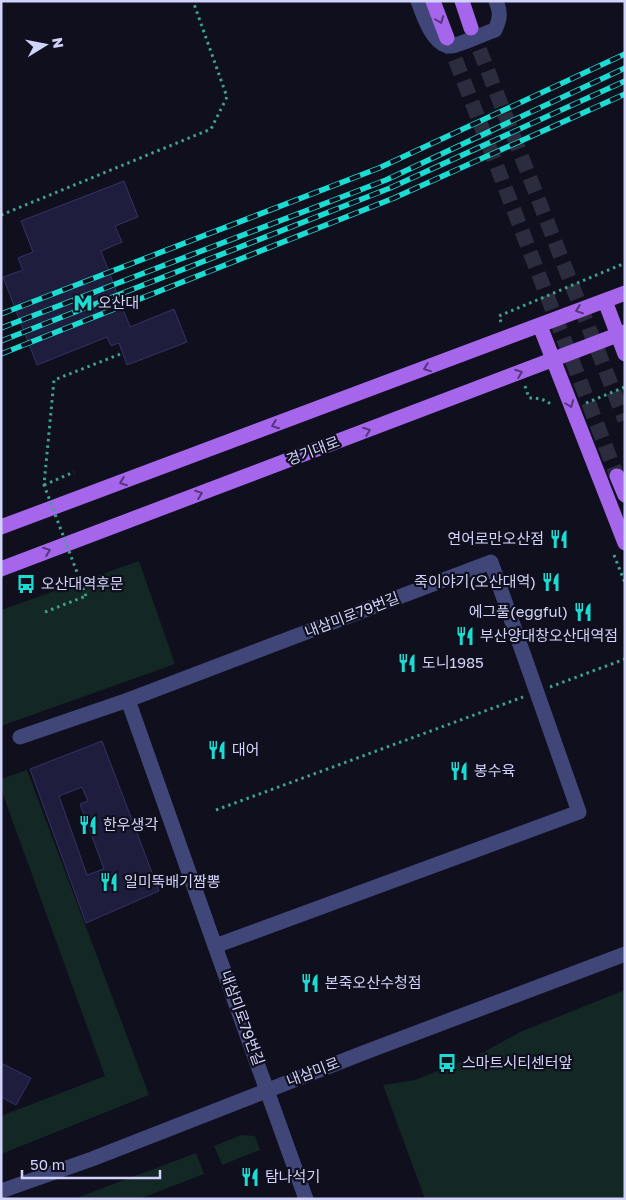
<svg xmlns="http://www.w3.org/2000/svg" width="626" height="1200" font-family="'Golos Text','Noto Sans KR',sans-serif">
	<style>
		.green { fill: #132724 }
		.building { fill: #1f1d3d; stroke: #353266; fill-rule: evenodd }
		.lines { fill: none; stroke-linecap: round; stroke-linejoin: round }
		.major-tunnel { stroke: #2c2c3f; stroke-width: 15; stroke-dasharray: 15 8; stroke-linecap: butt }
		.path { stroke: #3ca38d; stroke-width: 3; stroke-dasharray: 2.5 4; stroke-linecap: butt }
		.minor { stroke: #404678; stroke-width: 15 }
		.major { stroke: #a666ec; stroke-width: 15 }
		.rail-casing { stroke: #1bdcd2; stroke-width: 5.5 }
		.rail { stroke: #0f0f1e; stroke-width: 4; stroke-dasharray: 11; stroke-linecap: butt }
		.path-bridge { stroke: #3ca38d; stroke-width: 3; stroke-dasharray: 2.5 4; stroke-linecap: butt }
		.oneway { stroke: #53367b }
		.labels { text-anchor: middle; stroke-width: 4.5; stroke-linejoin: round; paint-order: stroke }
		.poi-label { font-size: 15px; fill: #d2d3f9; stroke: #0f0f1e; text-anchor: start }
		.street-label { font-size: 15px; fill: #d2d3f9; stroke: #0f0f1e }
	</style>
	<rect width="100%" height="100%" fill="#0f0f1e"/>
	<!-- green -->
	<g class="green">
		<path d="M139,561L175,664L1,726V610Z"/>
		<path d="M27,770L149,1095L1,1154V1116L105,1076L1,789V779Z"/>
		<path d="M625,990V1199H425L383,1085L415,1080L482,1053L520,1032Z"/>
		<path d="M241,1135L255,1136L260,1150L222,1165L214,1146Z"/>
		<path d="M196,1153L204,1174L139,1199H74Z"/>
	</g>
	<!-- building -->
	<g class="building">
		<path d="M124,181L138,217L115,226L122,242L101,251L130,327L174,309L187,342L127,365L119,343L111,346L107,337L37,365L3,277L23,270L18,258L33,252L21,221Z"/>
		<path d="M102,741L159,891L86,923L30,769ZM82,787L88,801L80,804L104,869L87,875L59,796Z"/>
		<path d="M1,1063L31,1078L16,1105L1,1097Z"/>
	</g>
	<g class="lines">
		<!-- major-tunnel -->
		<g class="major-tunnel">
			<path d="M471,28L625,420"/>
			<path d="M447,38L617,476"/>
		</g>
		<!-- path -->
		<g class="path">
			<path d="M1,215L211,129L227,97L193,1"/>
			<path d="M501,322L499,316L625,263"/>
			<path d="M525,386L529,398C539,398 545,399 553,406"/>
			<path d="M586,403L625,387"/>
			<path d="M44,485L74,472"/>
			<path d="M614,555L625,583"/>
			<path d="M45,612L86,596"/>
			<path d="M550,687L625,659"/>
			<path d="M216,810L523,697"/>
		</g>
		<!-- minor -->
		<g class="minor">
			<path d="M418,1C423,14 433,47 451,46C460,45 485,33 495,30C500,19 501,13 496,1"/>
			<path d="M20,737L128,700"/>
			<path d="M215,946L128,700L491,562L579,812L215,946L306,1199"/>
			<path d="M1,1191L92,1159L363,1053L625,954"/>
		</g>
		<!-- major -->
		<g class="major">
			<path d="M433,1L447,38"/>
			<path d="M462,1L471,28"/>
			<path d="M605,301L625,354"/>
			<path d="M540,326L625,543"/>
			<path d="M617,476L625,495"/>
			<path d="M1,527L625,293"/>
			<path d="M1,569L625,332"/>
		</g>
		<!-- rail casing -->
		<g class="rail-casing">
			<g id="rail">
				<path d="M1,314L379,168L625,54"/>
				<path d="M1,328L386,180L625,68"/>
				<path d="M1,341L390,188L625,81"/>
				<path d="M1,354L394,198L625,94"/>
			</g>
		</g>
		<!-- rail -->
		<use href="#rail" class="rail"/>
		<!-- path-bridge -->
		<path class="path-bridge" d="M86,596L44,485L54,380L123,353"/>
	</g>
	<!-- one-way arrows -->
	<defs><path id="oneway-chevron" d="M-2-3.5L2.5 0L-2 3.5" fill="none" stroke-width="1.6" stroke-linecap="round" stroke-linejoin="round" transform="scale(1.25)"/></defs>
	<g class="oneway">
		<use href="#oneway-chevron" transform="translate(440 20) rotate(69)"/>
		<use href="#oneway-chevron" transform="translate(579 310) rotate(159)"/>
		<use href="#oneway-chevron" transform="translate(427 368) rotate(159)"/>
		<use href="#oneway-chevron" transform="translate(519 373) rotate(-21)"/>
		<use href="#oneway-chevron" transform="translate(570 404) rotate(69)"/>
		<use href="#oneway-chevron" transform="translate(275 425) rotate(159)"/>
		<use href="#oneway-chevron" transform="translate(367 431) rotate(-21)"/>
		<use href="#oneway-chevron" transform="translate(123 482) rotate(159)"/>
		<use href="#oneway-chevron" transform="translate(199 494) rotate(-21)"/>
		<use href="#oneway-chevron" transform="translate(47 551) rotate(-21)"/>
	</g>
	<!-- icons -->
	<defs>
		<g id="metro-bare" transform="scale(1.5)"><path d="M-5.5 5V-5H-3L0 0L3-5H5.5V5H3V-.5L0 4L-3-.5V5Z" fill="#1bdcd2" stroke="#0f0f1e" stroke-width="2.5" paint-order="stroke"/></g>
		<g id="restaurant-bare" transform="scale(1.5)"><path d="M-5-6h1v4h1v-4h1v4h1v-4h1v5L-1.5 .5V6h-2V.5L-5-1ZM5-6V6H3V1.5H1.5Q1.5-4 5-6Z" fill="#1bdcd2" stroke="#0f0f1e" stroke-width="2.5" paint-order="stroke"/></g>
		<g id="bus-bare" transform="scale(1.5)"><path d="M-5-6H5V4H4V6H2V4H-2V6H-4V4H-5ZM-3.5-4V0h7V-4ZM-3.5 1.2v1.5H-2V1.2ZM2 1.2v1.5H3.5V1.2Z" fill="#1bdcd2" stroke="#0f0f1e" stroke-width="2.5" paint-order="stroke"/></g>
	</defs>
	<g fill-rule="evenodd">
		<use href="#metro-bare" x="83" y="303"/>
		<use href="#restaurant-bare" x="559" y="539"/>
		<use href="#restaurant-bare" x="551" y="582"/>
		<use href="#bus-bare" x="26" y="584"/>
		<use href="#restaurant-bare" x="583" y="612"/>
		<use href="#restaurant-bare" x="465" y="636"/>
		<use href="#restaurant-bare" x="407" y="663"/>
		<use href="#restaurant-bare" x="217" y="750"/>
		<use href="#restaurant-bare" x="459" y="771"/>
		<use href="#restaurant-bare" x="88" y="825"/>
		<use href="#restaurant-bare" x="109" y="882"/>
		<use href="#restaurant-bare" x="310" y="983"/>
		<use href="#bus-bare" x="447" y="1063"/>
		<use href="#restaurant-bare" x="250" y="1177"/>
	</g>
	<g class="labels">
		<!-- poi labels -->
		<g class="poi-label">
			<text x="98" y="308">오산대</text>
			<text x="544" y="544" text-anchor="end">연어로만오산점</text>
			<text x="536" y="587" text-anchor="end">죽이야기(오산대역)</text>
			<text x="41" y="589">오산대역후문</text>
			<text x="568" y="617" text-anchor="end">에그풀(eggful)</text>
			<text x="480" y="641">부산양대창오산대역점</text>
			<text x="422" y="668">도니1985</text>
			<text x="232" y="755">대어</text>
			<text x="474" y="776">봉수육</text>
			<text x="103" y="830">한우생각</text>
			<text x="124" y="887">일미뚝배기짬뽕</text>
			<text x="325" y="988">본죽오산수청점</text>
			<text x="462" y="1068">스마트시티센터앞</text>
			<text x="265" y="1182">탐나석기</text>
		</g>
		<!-- street labels -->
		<g class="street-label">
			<text transform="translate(313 451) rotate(-21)" y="5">경기대로</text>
			<text transform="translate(352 615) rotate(-21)" y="5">내삼미로79번길</text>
			<text transform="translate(242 1018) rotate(70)" y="5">내삼미로79번길</text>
			<text transform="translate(313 1072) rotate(-21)" y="5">내삼미로</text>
		</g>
	</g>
	<!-- border -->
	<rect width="626" height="1200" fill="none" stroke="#d2d3f9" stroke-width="5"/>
	<!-- north arrow -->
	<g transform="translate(45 45) rotate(80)" stroke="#0f0f1e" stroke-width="4" paint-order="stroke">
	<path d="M0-4L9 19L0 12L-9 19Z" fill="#d2d3f9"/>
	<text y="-8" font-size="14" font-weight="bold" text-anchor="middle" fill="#d2d3f9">N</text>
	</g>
	<!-- scale -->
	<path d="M22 1170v8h138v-8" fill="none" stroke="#d2d3f9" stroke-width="2.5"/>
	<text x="30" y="1170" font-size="15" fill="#d2d3f9" stroke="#0f0f1e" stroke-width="4" paint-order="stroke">50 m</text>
</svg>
